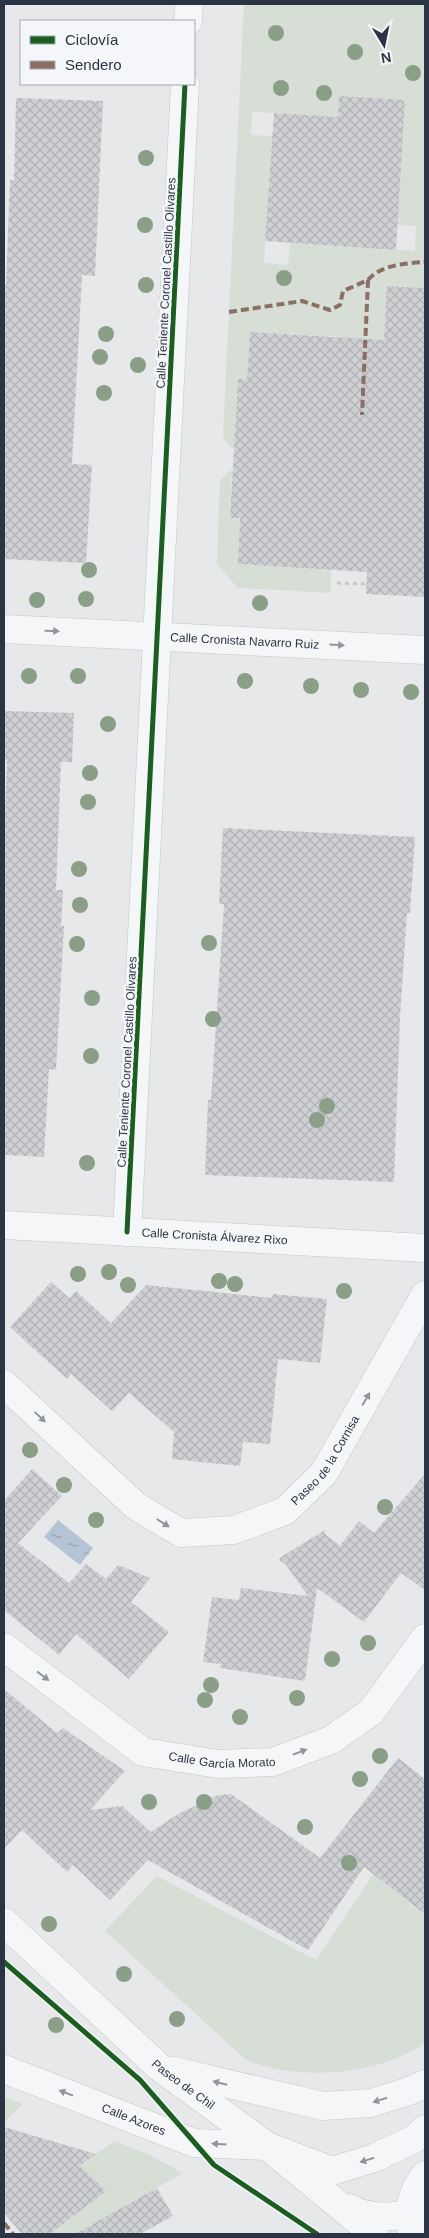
<svg xmlns="http://www.w3.org/2000/svg" width="429" height="2238" font-family="Helvetica,sans-serif">
	<style>
		.green { fill: #d6ded6; fill-rule: evenodd }
		.water { fill: url(#water-ripples) }
		.building { fill: url(#building-cross-hatch) }
		.lines { fill: none; stroke-linecap: round; stroke-linejoin: round }
		.minor-casing { stroke: #c4c6c8; stroke-width: 29 }
		.path { stroke: #c5c6ca; stroke-width: 3; stroke-dasharray: 4 4; stroke-linecap: butt }
		.minor { stroke: #f5f6f7; stroke-width: 28 }
		.quiet { stroke: #8d6e63; stroke-width: 4; stroke-dasharray: 8 4; stroke-linecap: butt }
		.cycleway-casing { stroke: #f4f6f9; stroke-width: 8 }
		.cycleway { stroke: #1b5e20; stroke-width: 5 }
		.tree { fill: #8a9e88 }
		.oneway { fill: #90959e }
		.labels { text-anchor: middle; stroke-width: 5; stroke-linejoin: round; paint-order: stroke }
		.street-label { font-size: 12px; fill: #2b3445; stroke: #f4f6f9 }
	</style>
	<defs>
		<pattern id="water-ripples" width="26" height="14" patternUnits="userSpaceOnUse" patternTransform="scale(1.25)"><rect width="26" height="14" fill="#b4c4d5"/><path d="M2 4q2-2 4 0t4 0M15 11q2-2 4 0t4 0" fill="none" stroke="#93a0af"/></pattern>
		<pattern id="building-cross-hatch" width="8" height="8" patternUnits="userSpaceOnUse" patternTransform="scale(1.25)"><rect width="8" height="8" fill="#ced0d3"/><path d="M0 0l8 8M0 8l8-8" fill="none" stroke="#b1b3b6"/></pattern>
	</defs>
	<rect width="100%" height="100%" fill="#e6e8ea"/>
	<!-- green -->
	<g class="green">
		<path d="M244,4H425V288L387,286L398,394L341,382L344,337L250,332L247,380H238L235,426L245,427L244,451C232,450 227,447 223,435ZM339,96L405,100L397,225L416,226L415,251L290,243L288,265L264,263L272,136L251,135L252,112L338,117Z"/>
		<path d="M232,469L230,517L240,518L238,564L331,570V593L238,588L217,564L220,480Z"/>
		<path d="M373,1874L425,1914V2042C381,2076 294,2082 245,2059L105,1931L157,1876L316,1960Z"/>
		<path d="M4,2097L23,2104L4,2122Z"/>
		<path d="M114,2141L150,2155L183,2173L75,2234H45L51,2230L53,2232L105,2191L80,2166Z"/>
	</g>
	<!-- water -->
	<path class="water" d="M58,1520L93,1548L80,1565L44,1537Z"/>
	<!-- building -->
	<g class="building">
		<path d="M339,96L405,100L396,250L265,241L274,113L338,117Z"/>
		<path d="M16,98L103,101L95,276L82,275L72,464L92,465L86,563L4,559V285H6L10,180H14Z"/>
		<path d="M387,286L425,288V597L366,594L367,572L238,564L240,518H230L238,379L247,380L250,332L384,340Z"/>
		<path d="M4,711L74,713L72,762H61L56,890H63L61,926H64L56,1070L49,1069L44,1157L4,1155V833L7,760L4,759Z"/>
		<path d="M223,828L415,837L410,913H407L400,1017L394,1182L205,1175L208,1100H211L224,904H219Z"/>
		<path d="M51,1282L69,1298L76,1291L111,1323L146,1285L272,1298L273,1294L327,1299L320,1363L278,1359L270,1444L243,1442L240,1466L172,1459L174,1432L129,1393L112,1411L71,1374L67,1379L10,1327Z"/>
		<path d="M32,1469L62,1496L18,1543L69,1583L86,1564L106,1579L118,1565L150,1578L131,1602L169,1632L129,1679L76,1634L59,1655L4,1610V1501Z"/>
		<path d="M425,1474V1590L401,1573L364,1622L317,1588L305,1681L220,1668L221,1664L203,1662L212,1597L239,1600L241,1588L308,1596L286,1565L279,1560L281,1557L325,1530V1534L340,1546L359,1521L374,1533Z"/>
		<path d="M4,1689L57,1733L63,1728L125,1771L90,1810L122,1806L151,1832L178,1814L218,1795L231,1794L320,1858L398,1758L425,1779V1914L364,1867L308,1950L148,1860L110,1900L73,1865L67,1872L22,1830L4,1849Z"/>
		<path d="M4,2127L96,2154L80,2166L106,2191L50,2234H22L4,2213Z"/>
		<path d="M157,2188L173,2216L140,2234H75Z"/>
	</g>
	<g class="lines">
		<!-- minor casing -->
		<g class="minor-casing">
			<g id="minor">
				<path d="M188,21L189,4"/>
				<path id="s1" d="M4,629L425,650"/>
				<path id="s2" d="M4,1225L425,1248"/>
				<path d="M127,1232L185,84"/>
				<path id="s3" d="M4,1384L136,1506L181,1533L234,1530L285,1511L324,1473L425,1295"/>
				<path id="s4" d="M4,1647L143,1752L218,1764L273,1762L331,1740L371,1712L425,1638"/>
				<path id="s5" d="M4,1922L159,2067L267,2146L374,2234"/>
				<path id="s6" d="M4,2069L194,2143L267,2146L332,2171L374,2158L414,2139L425,2129"/>
				<path d="M174,2071L323,2106L371,2103L409,2091L425,2084"/>
				<path d="M349,2208C372,2222 400,2216 425,2210"/>
				<path d="M412,2234C408,2209 410,2195 425,2175"/>
			</g>
		</g>
		<!-- path -->
		<path class="path" d="M337,583L367,584"/>
		<!-- minor -->
		<use href="#minor" class="minor"/>
		<!-- quiet -->
		<g class="quiet">
			<path d="M368,280C380,265 407,263 425,262"/>
			<path d="M229,312L302,301L330,310L340,305L343,291L368,280L362,415"/>
			<path d="M4,2223L13,2234"/>
		</g>
		<!-- cycleway casing -->
		<g class="cycleway-casing">
			<g id="cycleway">
				<path d="M127,1232L185,84"/>
				<path d="M4,1962L140,2080L214,2165L317,2234"/>
			</g>
		</g>
		<!-- cycleway -->
		<use href="#cycleway" class="cycleway"/>
	</g>
	<!-- trees -->
	<g class="tree">
		<circle cx="276" cy="33" r="8"/>
		<circle cx="355" cy="52" r="8"/>
		<circle cx="413" cy="73" r="8"/>
		<circle cx="281" cy="88" r="8"/>
		<circle cx="324" cy="93" r="8"/>
		<circle cx="146" cy="158" r="8"/>
		<circle cx="145" cy="225" r="8"/>
		<circle cx="284" cy="278" r="8"/>
		<circle cx="146" cy="285" r="8"/>
		<circle cx="106" cy="334" r="8"/>
		<circle cx="100" cy="357" r="8"/>
		<circle cx="138" cy="365" r="8"/>
		<circle cx="104" cy="393" r="8"/>
		<circle cx="89" cy="570" r="8"/>
		<circle cx="86" cy="599" r="8"/>
		<circle cx="37" cy="600" r="8"/>
		<circle cx="260" cy="603" r="8"/>
		<circle cx="29" cy="676" r="8"/>
		<circle cx="78" cy="676" r="8"/>
		<circle cx="245" cy="681" r="8"/>
		<circle cx="311" cy="686" r="8"/>
		<circle cx="361" cy="690" r="8"/>
		<circle cx="411" cy="692" r="8"/>
		<circle cx="108" cy="724" r="8"/>
		<circle cx="90" cy="773" r="8"/>
		<circle cx="88" cy="802" r="8"/>
		<circle cx="79" cy="869" r="8"/>
		<circle cx="80" cy="905" r="8"/>
		<circle cx="209" cy="943" r="8"/>
		<circle cx="77" cy="944" r="8"/>
		<circle cx="92" cy="998" r="8"/>
		<circle cx="213" cy="1019" r="8"/>
		<circle cx="91" cy="1056" r="8"/>
		<circle cx="327" cy="1106" r="8"/>
		<circle cx="317" cy="1120" r="8"/>
		<circle cx="87" cy="1163" r="8"/>
		<circle cx="109" cy="1272" r="8"/>
		<circle cx="78" cy="1274" r="8"/>
		<circle cx="219" cy="1281" r="8"/>
		<circle cx="235" cy="1284" r="8"/>
		<circle cx="128" cy="1285" r="8"/>
		<circle cx="344" cy="1291" r="8"/>
		<circle cx="30" cy="1450" r="8"/>
		<circle cx="64" cy="1485" r="8"/>
		<circle cx="385" cy="1507" r="8"/>
		<circle cx="96" cy="1520" r="8"/>
		<circle cx="368" cy="1643" r="8"/>
		<circle cx="332" cy="1659" r="8"/>
		<circle cx="211" cy="1685" r="8"/>
		<circle cx="297" cy="1698" r="8"/>
		<circle cx="205" cy="1700" r="8"/>
		<circle cx="240" cy="1717" r="8"/>
		<circle cx="380" cy="1756" r="8"/>
		<circle cx="360" cy="1779" r="8"/>
		<circle cx="149" cy="1802" r="8"/>
		<circle cx="204" cy="1802" r="8"/>
		<circle cx="305" cy="1827" r="8"/>
		<circle cx="349" cy="1863" r="8"/>
		<circle cx="49" cy="1924" r="8"/>
		<circle cx="124" cy="1974" r="8"/>
		<circle cx="177" cy="2019" r="8"/>
		<circle cx="56" cy="2025" r="8"/>
	</g>
	<!-- one-way arrows -->
	<defs><path id="oneway-solid" d="M-6-.8H1V-3.2L6.5 0L1 3.2V.8H-6Z" transform="scale(1.25)"/></defs>
	<g class="oneway">
		<use href="#oneway-solid" transform="translate(52 631) rotate(2)"/>
		<use href="#oneway-solid" transform="translate(337 645) rotate(3)"/>
		<use href="#oneway-solid" transform="translate(366 1399) rotate(-60)"/>
		<use href="#oneway-solid" transform="translate(40 1417) rotate(43)"/>
		<use href="#oneway-solid" transform="translate(163 1523) rotate(32)"/>
		<use href="#oneway-solid" transform="translate(43 1676) rotate(37)"/>
		<use href="#oneway-solid" transform="translate(300 1752) rotate(-21)"/>
		<use href="#oneway-solid" transform="translate(220 2083) rotate(-166)"/>
		<use href="#oneway-solid" transform="translate(66 2093) rotate(-159)"/>
		<use href="#oneway-solid" transform="translate(380 2100) rotate(163)"/>
		<use href="#oneway-solid" transform="translate(219 2144) rotate(-177)"/>
		<use href="#oneway-solid" transform="translate(367 2160) rotate(162)"/>
	</g>
	<g class="labels">
		<!-- street labels -->
		<g class="street-label">
			<text transform="translate(166 283) rotate(-87)" y="4">Calle Teniente Coronel Castillo Olivares</text>
			<text dy="4" stroke="none"><textPath href="#s1" startOffset="241">Calle Cronista Navarro Ruiz</textPath></text>
			<text transform="translate(127 1062) rotate(-87)" y="4">Calle Teniente Coronel Castillo Olivares</text>
			<text dy="4" stroke="none"><textPath href="#s2" startOffset="211">Calle Cronista Álvarez Rixo</textPath></text>
			<text dy="4" stroke="none"><textPath href="#s3" startOffset="405">Paseo de la Cornisa</textPath></text>
			<text dy="4" stroke="none"><textPath href="#s4" startOffset="254">Calle García Morato</textPath></text>
			<text dy="4" stroke="none"><textPath href="#s5" startOffset="242">Paseo de Chil</textPath></text>
			<text dy="4" stroke="none"><textPath href="#s6" startOffset="139">Calle Azores</textPath></text>
		</g>
	</g>
	<!-- border -->
	<rect width="429" height="2238" fill="none" stroke="#2b3445" stroke-width="10"/>
	<!-- legend -->
	<rect x="20" y="20" width="175" height="65" fill="#f4f6f9" stroke="#a4a8b1"/>
	<rect x="30" y="36" width="25" height="8" fill="#1b5e20" stroke="#a4a8b1"/>
	<text x="65" y="45" font-size="15" fill="#2b3445">Ciclovía</text>
	<rect x="30" y="61" width="25" height="8" fill="#8d6e63" stroke="#a4a8b1"/>
	<text x="65" y="70" font-size="15" fill="#2b3445">Sendero</text>
	<!-- north arrow -->
	<g transform="translate(384 45) rotate(170)" stroke="#f4f6f9" stroke-width="4" paint-order="stroke">
	<path d="M0-4L9 19L0 12L-9 19Z" fill="#2b3445"/>
	<text y="-8" font-size="14" font-weight="bold" text-anchor="middle" fill="#2b3445">N</text>
	</g>
</svg>
